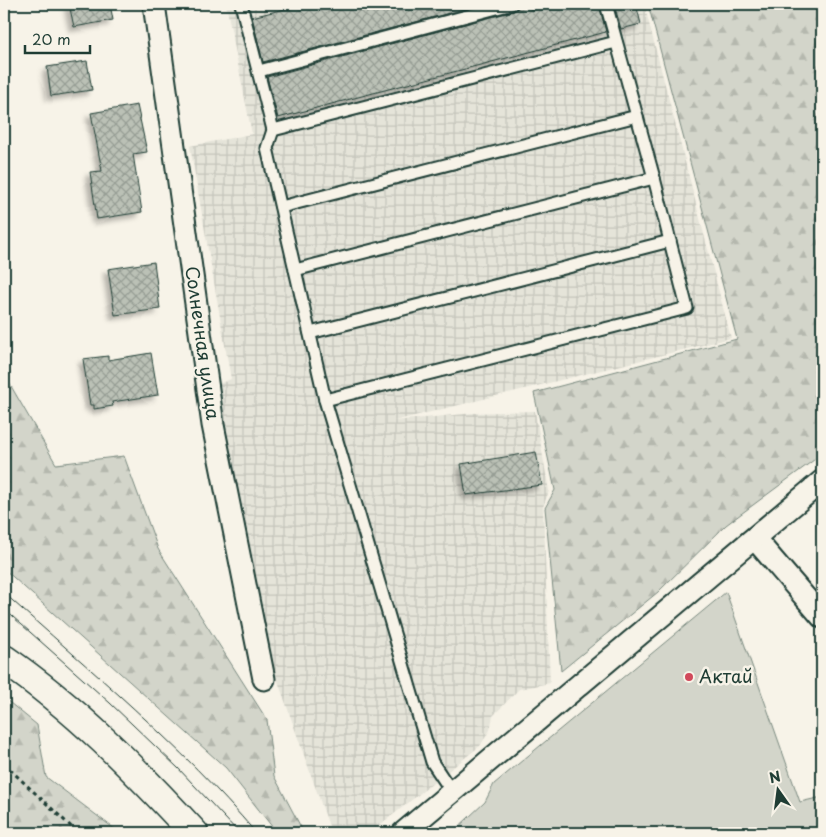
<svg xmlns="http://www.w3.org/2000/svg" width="826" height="837" font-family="'Playpen Sans',sans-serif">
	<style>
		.industrial { fill: url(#industrial-grid) }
		.forest { fill: url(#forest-firs); stroke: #79897f }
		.pitch { fill: #d3d5ca; stroke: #79897f }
		.building { fill: url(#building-cross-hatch); stroke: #1f3d34; filter: url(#shadow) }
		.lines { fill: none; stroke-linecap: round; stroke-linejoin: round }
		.lane-casing { stroke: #1f3d34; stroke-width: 15 }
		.street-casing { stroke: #1f3d34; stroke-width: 25 }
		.secondary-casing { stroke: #1f3d34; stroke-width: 31 }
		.path { stroke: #1f3d34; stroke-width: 3; stroke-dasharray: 4 4; stroke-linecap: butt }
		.lane { stroke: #f7f3e8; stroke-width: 11 }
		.street { stroke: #f7f3e8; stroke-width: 21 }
		.secondary { stroke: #f7f3e8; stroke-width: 28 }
		.tram { stroke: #1f3d34; stroke-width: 1 }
		.poi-dot { fill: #d1495b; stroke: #f7f3e8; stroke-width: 2 }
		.labels { text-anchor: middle; stroke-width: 5; stroke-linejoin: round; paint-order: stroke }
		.street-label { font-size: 18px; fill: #1f3d34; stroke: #f7f3e8 }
		.poi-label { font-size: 18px; fill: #1f3d34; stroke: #f7f3e8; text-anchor: start }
	</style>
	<defs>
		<pattern id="industrial-grid" width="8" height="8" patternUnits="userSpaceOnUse" patternTransform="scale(1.25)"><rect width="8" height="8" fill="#e5e4d9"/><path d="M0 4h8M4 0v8" fill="none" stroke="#c4c4bb"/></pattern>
		<pattern id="forest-firs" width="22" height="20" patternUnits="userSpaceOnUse" patternTransform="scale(1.25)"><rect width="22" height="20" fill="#d3d5ca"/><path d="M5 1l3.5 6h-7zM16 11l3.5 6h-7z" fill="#b5b8ae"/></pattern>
		<pattern id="building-cross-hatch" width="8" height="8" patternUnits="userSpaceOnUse" patternTransform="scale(1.25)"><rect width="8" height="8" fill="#bbc1b6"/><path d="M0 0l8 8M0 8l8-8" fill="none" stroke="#979e95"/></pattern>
		<filter id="shadow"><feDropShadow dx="-4.5" dy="4.5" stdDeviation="2.5" flood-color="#0004"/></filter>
	</defs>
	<rect width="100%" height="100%" fill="#f7f3e8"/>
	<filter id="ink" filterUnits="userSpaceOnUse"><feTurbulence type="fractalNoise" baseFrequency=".02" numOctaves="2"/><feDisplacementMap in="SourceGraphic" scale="10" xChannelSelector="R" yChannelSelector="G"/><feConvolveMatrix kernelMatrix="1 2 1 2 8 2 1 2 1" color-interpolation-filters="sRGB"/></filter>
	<g filter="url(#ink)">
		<!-- industrial -->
		<path class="industrial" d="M226,4H644L731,338L394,421L474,413L535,411L549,491L543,507L550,683L519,689L493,716L490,730L480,746L370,833L329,826L273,667L240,509L218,384L231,379L190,146L252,134Z"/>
		<!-- forest -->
		<g class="forest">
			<path d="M648,4H822V454L726,525L658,592L561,671L545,508L555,490L534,393L737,339Z"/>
			<path d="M4,374L56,464L124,456L158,549L267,720L274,776L304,833H277L226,768L4,569Z"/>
			<path d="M4,698L37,725L46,777L120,833H4Z"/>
		</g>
		<!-- pitch -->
		<path class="pitch" d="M726,592L800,802L822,797V833H452L485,802L494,784Z"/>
		<!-- building -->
		<g class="building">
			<path d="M69,4H110L113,20L74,27Z"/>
			<path d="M305,4H484L263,62L252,17Z"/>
			<path d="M519,4H530L531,10L556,4H599L606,32L278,118L267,77L514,11Z"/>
			<path d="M614,4H636L641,24L621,29Z"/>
			<path d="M87,61L92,90L51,96L47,67Z"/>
			<path d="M137,105L147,152L133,154L142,212L97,219L90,172L102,171L91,113Z"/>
			<path d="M154,262L160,309L115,315L108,269Z"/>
			<path d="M151,353L158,395L112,402L113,406L94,409V405H90L83,359L108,356V360Z"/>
			<path d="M536,452L542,485L466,495L461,464Z"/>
		</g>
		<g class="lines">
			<!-- lane casing -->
			<g class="lane-casing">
				<g id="lane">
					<path d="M241,4L273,130L267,148L325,400L432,762L452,792"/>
					<path d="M259,71L512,4"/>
					<path d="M273,130L616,42"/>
					<path d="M281,207L637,116"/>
					<path d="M295,270L654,178"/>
					<path d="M310,333L670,241"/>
					<path d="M325,400L687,308L654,178L606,4"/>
				</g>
			</g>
			<!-- street casing -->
			<g class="street-casing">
				<g id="street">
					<path d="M154,4L213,425L264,679"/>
					<path d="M755,539L822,617"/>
					<path d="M403,833L822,481"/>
				</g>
			</g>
			<!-- secondary casing -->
			<g class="secondary-casing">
				<path id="secondary" d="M4,659C75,708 136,770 194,833"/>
			</g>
			<!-- path -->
			<path class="path" d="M4,764L78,833"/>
			<!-- lane -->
			<use href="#lane" class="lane"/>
			<!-- street -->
			<use href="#street" class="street"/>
			<!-- secondary -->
			<use href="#secondary" class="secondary"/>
			<!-- tram -->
			<g class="tram">
				<path d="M4,593C90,670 181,745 256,833"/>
				<path d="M4,609L110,703L178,768L239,833"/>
			</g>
		</g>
	</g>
	<!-- markers -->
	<circle class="poi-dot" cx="689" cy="677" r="5"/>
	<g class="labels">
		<!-- street labels -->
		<g class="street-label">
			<text transform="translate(202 343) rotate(82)" y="6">Солнечная улица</text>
		</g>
		<!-- poi labels -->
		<g class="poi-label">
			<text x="699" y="683">Актай</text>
		</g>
	</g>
	<!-- margin -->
	<rect width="826" height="837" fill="none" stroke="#f7f3e8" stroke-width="20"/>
	<rect x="10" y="10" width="806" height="817" fill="none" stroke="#1f3d34" stroke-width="2" filter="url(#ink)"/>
	<!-- north arrow -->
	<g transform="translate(778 790) rotate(346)" stroke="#f7f3e8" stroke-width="4" paint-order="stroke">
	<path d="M0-4L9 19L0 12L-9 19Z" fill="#1f3d34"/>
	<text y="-8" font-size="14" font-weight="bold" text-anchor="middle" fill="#1f3d34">N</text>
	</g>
	<!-- scale -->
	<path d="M25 45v8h65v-8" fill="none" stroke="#1f3d34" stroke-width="2.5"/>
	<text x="32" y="45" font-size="15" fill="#1f3d34" stroke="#f7f3e8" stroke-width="4" paint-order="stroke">20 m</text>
</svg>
